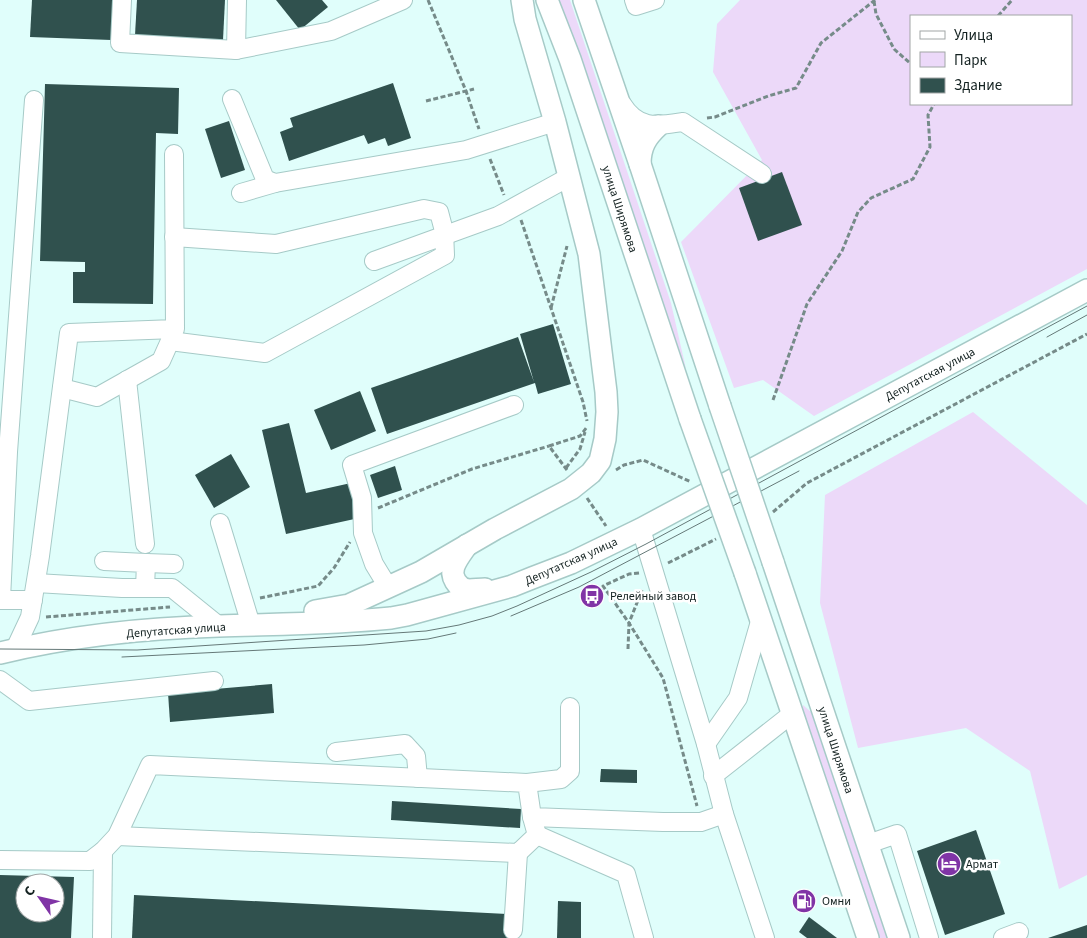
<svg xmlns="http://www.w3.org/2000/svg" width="1087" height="938" font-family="'Source Sans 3',sans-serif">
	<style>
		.green { fill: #ecd9f9; fill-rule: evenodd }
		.building { fill: #30514e; fill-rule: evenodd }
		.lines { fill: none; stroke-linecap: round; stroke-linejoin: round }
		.minor-casing { stroke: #a6cac7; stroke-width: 20 }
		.major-casing { stroke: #a6cac7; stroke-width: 24 }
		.path { stroke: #768b89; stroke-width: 3; stroke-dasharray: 5 2.5; stroke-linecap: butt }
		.minor { stroke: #fff; stroke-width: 18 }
		.major { stroke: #fff; stroke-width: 21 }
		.tram { stroke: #657978; stroke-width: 1 }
		.major-bridge-casing { stroke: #a6cac7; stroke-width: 24; stroke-linecap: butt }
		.major-bridge { stroke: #fff; stroke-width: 21 }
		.labels { text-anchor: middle; stroke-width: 5; stroke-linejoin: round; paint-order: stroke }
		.street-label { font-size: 12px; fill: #132120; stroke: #fff }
		.poi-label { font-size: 12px; fill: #132120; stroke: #fff; text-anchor: start }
	</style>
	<rect width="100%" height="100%" fill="#e0fefb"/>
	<!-- green -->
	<g class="green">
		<path d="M559,0H570L671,303L686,369L660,309Z"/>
		<path d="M740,0H1087V269L814,416L763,380L734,388L681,242L762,160L713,72L717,24ZM911,16H1071V104H911Z"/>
		<path d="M973,412L1087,505V875L1059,889L1030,771L966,728L858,748L820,603L825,495Z"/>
		<path d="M803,705L812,713L888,938H875L801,716Z"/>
	</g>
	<!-- building -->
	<g class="building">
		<path d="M32,0H113L111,40L30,37Z"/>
		<path d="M137,0H225L223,40L135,35Z"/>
		<path d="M276,0H322L328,7L300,30Z"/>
		<path d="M393,83L411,138L388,146L385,138L368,144L364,135L289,161L280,132L293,127L290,118Z"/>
		<path d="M45,84L179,88L178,134L156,133L153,304L73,303V272H85V262L40,261Z"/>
		<path d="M229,121L245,170L221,178L205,129Z"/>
		<path d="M782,172L802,225L758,241L739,188Z"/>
		<path d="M553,324L571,384L538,394L535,383L387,434L371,388L518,337L534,382L520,334Z"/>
		<path d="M360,391L376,431L331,450L314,410Z"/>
		<path d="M289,423L306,493L351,483L359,518L286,534L262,430Z"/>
		<path d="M231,454L250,487L214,508L195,475Z"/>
		<path d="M395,466L402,490L378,498L370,475Z"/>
		<path d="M272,684L274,713L170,722L168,693Z"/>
		<path d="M601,769L637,770V783L600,782Z"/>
		<path d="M392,801L521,809L520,828L391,820Z"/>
		<path d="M976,830L1005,914L945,935L917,851Z"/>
		<path d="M0,875L74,877L71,938H0ZM25,883H55V913H25Z"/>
		<path d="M134,895L507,914L517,931V938H132Z"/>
		<path d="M558,901L581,902V938H557Z"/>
		<path d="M809,917L837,938H807L799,932Z"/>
		<path d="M1087,925V938H1048Z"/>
	</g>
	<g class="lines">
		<!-- minor casing -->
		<g class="minor-casing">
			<g id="minor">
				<path d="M122,0L120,43L236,50"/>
				<path d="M237,0L236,50L331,31L403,0"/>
				<path d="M634,0L636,6L655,0"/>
				<path d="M232,99L265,179L275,183L466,150L555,122"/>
				<path d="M622,104C638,130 657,126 683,122L762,174"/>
				<path d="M241,193L275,183"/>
				<path d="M374,261L498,216L569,177"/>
				<path d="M170,341L265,353L445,255L444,231L439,212L424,209L276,244L174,237"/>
				<path d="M127,380L145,544"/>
				<path d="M62,388L97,397L161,361L174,332"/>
				<path d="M220,523L251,625"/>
				<path d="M641,529L706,744L724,814L765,938"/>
				<path d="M104,561L146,563L145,588"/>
				<path d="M146,563L174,564"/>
				<path d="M36,583L122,588H172L219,626"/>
				<path d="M388,587L374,564L363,533L362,498L352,465L514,405"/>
				<path d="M1,599L8,452L34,100"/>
				<path d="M0,600H33"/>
				<path d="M15,649L30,617L40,556L69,333L175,329L174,154"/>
				<path d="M0,680L29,701L214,681"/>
				<path d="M706,744L738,698L761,618"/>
				<path d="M336,752L405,744L416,756L418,778"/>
				<path d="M713,776L793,713"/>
				<path d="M527,783L561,779L570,771V707"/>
				<path d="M537,835L626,874L644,938"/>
				<path d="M117,836L518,853L537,835L532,817"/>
				<path d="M868,844L897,834L929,938"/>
				<path d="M0,860L90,861L103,851L117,836L150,765L527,783L532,817L663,822H701L724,814"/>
				<path d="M513,930L518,853"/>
				<path d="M102,938L103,851"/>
				<path d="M1003,938L1019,932"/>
			</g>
		</g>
		<!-- major casing -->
		<g class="major-casing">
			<g id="major">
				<path d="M547,0L570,59L690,419"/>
				<path d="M584,0L640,164L720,406"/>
				<path d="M640,164C640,147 646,137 658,126"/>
				<path d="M467,545C463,551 457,558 454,566C450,576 457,589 469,590C474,590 480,589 485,589"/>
				<path d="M773,562L899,938"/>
				<path d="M745,573L868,938"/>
				<path d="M315,611L349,605L421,572L495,529L571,489L591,473L600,461L605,439L607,412L606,392L589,254L555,122L525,19L522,0"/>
				<path d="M0,653C70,636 148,628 219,626C276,624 334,624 391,618L407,615L512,586L532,578L571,563L641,529L1087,290"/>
			</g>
		</g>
		<!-- path -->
		<g class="path">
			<path d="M428,0L466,91L479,129"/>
			<path d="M874,1L876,14L894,49L911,64"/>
			<path d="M998,16L1012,0"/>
			<path d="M426,101L474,89"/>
			<path d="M707,118L715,117L768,96L796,88L821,43L875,0"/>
			<path d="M490,159L504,195"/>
			<path d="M521,220L583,402L587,421"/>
			<path d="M551,308L567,246"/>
			<path d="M773,400L807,304L842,251L858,212L871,198L913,179L930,147L928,115L934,104"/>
			<path d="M566,468L580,449L585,432"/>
			<path d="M567,470L549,446L580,436L587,427"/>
			<path d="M616,470L624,465L643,460L691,482"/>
			<path d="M587,498L606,526"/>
			<path d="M378,508L472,469L549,446"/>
			<path d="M773,512L807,483L1087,334"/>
			<path d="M668,563L716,539"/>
			<path d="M639,573L629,574L603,586L629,623L663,678L697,806"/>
			<path d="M260,598L318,586L334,568L350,542"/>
			<path d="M46,617L170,607"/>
			<path d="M628,649L629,623L642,590"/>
		</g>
		<!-- minor -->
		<use href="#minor" class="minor"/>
		<!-- major -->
		<use href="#major" class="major"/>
		<!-- tram -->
		<g class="tram">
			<path d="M1047,337L1087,315"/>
			<path d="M511,616L579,587L799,471"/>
			<path d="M0,649L137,650L426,631L459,625L492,616L517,606L591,572L646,544L1087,306"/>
			<path d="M122,657L364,645L428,639L456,633"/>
		</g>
		<!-- major-bridge casing -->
		<g class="major-bridge-casing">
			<g id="major-bridge">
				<path d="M720,406L773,562"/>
				<path d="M690,419L745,573"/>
			</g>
		</g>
		<!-- major-bridge -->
		<use href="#major-bridge" class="major-bridge"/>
	</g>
	<!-- icons -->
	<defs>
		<g id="bus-disc" transform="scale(1.25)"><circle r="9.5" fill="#8034a6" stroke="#fff"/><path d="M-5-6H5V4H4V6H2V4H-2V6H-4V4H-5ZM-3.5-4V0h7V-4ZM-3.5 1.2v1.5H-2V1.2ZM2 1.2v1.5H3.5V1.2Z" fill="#fff"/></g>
		<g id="hotel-disc" transform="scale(1.25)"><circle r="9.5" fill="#8034a6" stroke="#fff"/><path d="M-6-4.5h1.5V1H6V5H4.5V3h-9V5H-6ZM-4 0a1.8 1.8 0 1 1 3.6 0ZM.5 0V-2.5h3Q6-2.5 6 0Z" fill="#fff"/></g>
		<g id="fuel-disc" transform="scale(1.25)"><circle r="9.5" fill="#8034a6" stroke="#fff"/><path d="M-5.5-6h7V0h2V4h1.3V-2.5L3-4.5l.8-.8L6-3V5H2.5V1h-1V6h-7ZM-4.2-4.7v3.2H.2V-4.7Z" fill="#fff"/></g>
	</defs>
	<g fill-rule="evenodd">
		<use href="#bus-disc" x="592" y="596"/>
		<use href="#hotel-disc" x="949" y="864"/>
		<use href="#fuel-disc" x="804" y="901"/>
	</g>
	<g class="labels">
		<!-- street labels -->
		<g class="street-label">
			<text transform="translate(620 209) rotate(72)" y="4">улица Ширямова</text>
			<text transform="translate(930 374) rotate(-28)" y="4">Депутатская улица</text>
			<text transform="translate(571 561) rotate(-24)" y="4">Депутатская улица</text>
			<text transform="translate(176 630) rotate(-4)" y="4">Депутатская улица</text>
			<text transform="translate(836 750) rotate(72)" y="4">улица Ширямова</text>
		</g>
		<!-- poi labels -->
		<g class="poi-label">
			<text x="610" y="600">Релейный завод</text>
			<text x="966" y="868">Армат</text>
			<text x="822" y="905">Омни</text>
		</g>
	</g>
	<!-- legend -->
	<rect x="910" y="15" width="162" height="90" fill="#ffffff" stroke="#a1a6a6"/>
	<rect x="920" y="31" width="25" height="8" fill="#ffffff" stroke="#a1a6a6"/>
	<text x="954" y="40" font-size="15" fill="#132120">Улица</text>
	<rect x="920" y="52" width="25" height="15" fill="#ecd9f9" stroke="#a1a6a6"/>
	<text x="954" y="65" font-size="15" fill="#132120">Парк</text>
	<rect x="920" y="78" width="25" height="15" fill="#30514e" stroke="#a1a6a6"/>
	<text x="954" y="90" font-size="15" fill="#132120">Здание</text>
	<!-- north arrow -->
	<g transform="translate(40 898) rotate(304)"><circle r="24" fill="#ffffff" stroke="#a1a6a6"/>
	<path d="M0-4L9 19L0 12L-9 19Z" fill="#8034a6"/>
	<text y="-8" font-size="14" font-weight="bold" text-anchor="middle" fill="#132120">С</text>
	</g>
</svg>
